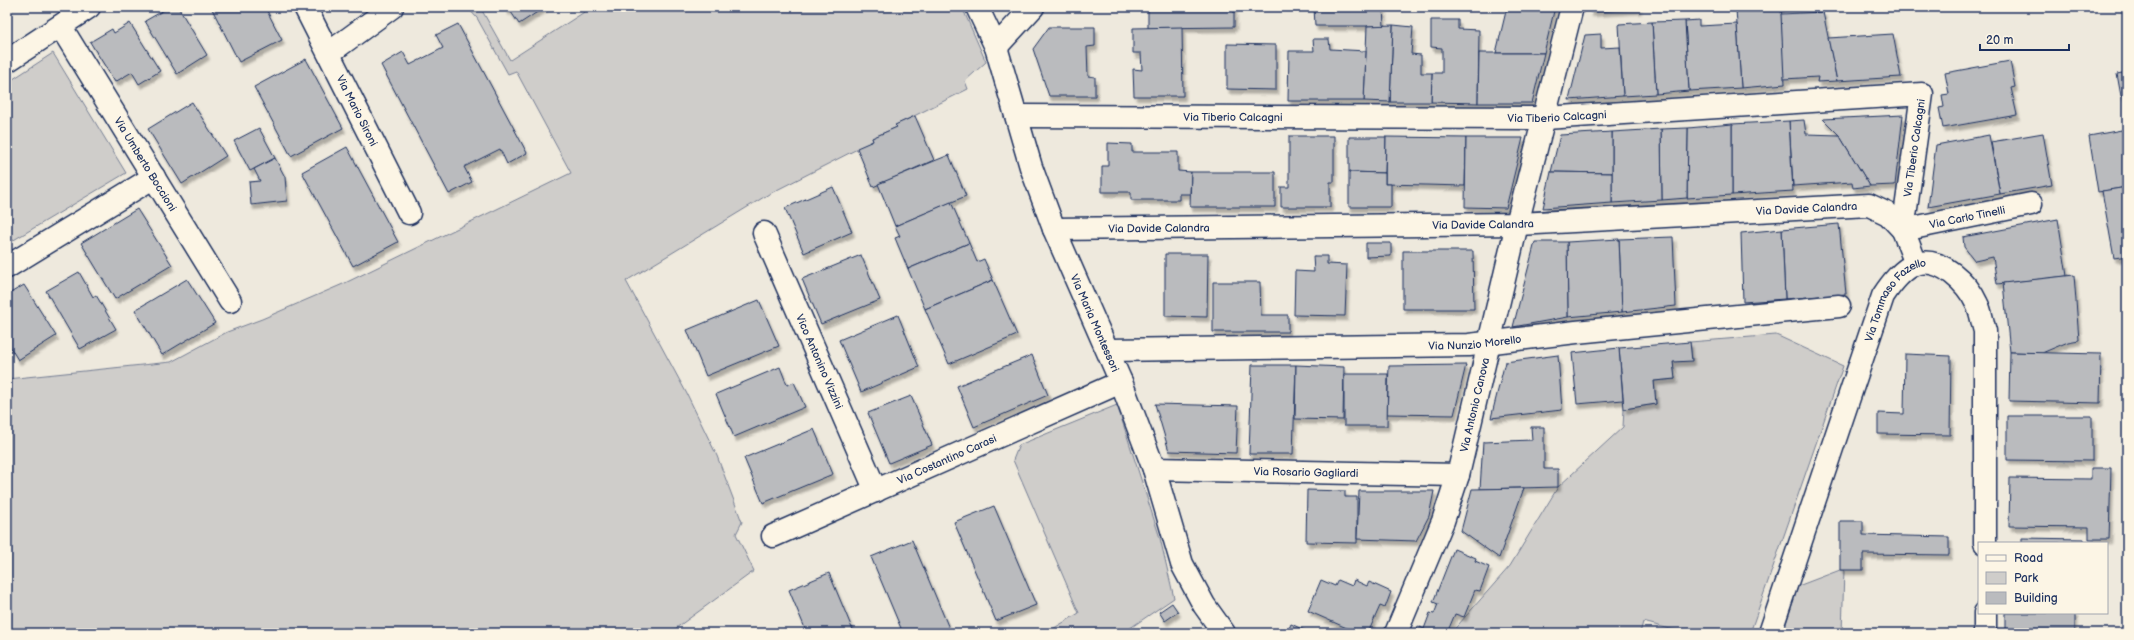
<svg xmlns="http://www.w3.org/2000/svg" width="2134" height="640" font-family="'Balsamiq Sans',sans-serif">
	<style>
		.green { fill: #cfcdca; stroke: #757e94 }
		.building { fill: #babbbe; stroke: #1b2f5e; filter: url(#shadow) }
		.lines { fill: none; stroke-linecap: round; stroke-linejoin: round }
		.minor-casing { stroke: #1b2f5e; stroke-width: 25 }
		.tertiary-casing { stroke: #1b2f5e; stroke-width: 25 }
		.secondary-casing { stroke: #1b2f5e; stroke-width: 25 }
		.minor { stroke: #fcf5e5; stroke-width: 22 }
		.tertiary { stroke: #fcf5e5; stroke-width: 22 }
		.secondary { stroke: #fcf5e5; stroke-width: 22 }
		.labels { text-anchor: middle; stroke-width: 3.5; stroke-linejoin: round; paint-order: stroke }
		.street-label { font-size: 11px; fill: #1b2f5e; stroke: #fcf5e5 }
	</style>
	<defs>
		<filter id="shadow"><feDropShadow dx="2.5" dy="4.5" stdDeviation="1" flood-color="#0004"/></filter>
	</defs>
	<rect width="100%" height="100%" fill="#eee9dd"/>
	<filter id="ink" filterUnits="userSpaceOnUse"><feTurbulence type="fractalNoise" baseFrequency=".025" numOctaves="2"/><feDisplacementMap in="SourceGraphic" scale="8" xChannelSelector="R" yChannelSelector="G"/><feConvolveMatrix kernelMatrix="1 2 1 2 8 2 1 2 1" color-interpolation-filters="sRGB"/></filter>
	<g filter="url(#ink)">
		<!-- green -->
		<g class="green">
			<path d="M467,7H480L510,60L592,7H962L986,62L965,81L968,89L896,125L897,127L872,138L873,141L769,194L626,281L687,394L717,456L742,522L736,534L754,571L672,631V633H7V379L171,362L227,332L262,319L343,284L571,173L516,71L508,74L477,18Z"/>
			<path d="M53,53L126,173L7,244V83Z"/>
			<path d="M1776,335L1843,366L1750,633H1686L1643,622L1640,633H1451L1510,566L1558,487L1623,427L1624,409L1656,404L1654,381L1675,379L1673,362L1692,360L1690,342Z"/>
			<path d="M1117,405L1160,538L1174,598L1123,633H1046L1079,613L1013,460L1019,445Z"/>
			<path d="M1840,570H1844L1842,633H1783L1798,586Z"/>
		</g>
		<!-- building -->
		<g class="building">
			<path d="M165,7H178L207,55L177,74L145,21L166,9Z"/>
			<path d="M211,7H265L282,40L239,62Z"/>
			<path d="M505,7H545L519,24L509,9L507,11Z"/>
			<path d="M1148,7H1234V27L1148,28Z"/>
			<path d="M1314,7H1383L1384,26H1315Z"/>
			<path d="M1507,7H1555L1544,53H1496Z"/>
			<path d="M1591,7H1639V9L1590,12Z"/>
			<path d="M1781,7L1785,84L1741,88L1736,9Z"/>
			<path d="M1823,12L1837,81L1817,82L1818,77L1784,79L1781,14Z"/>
			<path d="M1431,20H1458V29L1479,30L1478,103L1431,102L1432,73H1442V48L1431,47Z"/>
			<path d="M1699,20V26L1737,24L1741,88L1689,91L1685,21Z"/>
			<path d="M1685,21L1689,91L1656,94L1652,22Z"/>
			<path d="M1652,22L1656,94L1623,96L1619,24Z"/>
			<path d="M130,23L160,71L139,84L132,72L115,82L90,42L112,29L114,33Z"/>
			<path d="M458,24L527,153L507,164L500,149L464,167L472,182L449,194L381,65L403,52L410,65L443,48L436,35Z"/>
			<path d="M1393,25L1413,27L1411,54L1421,55V73H1432L1431,102H1390Z"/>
			<path d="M1393,25L1390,102L1364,101L1367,26Z"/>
			<path d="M1049,27H1095V46L1087,47L1088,76L1095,77V96H1049L1033,49Z"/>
			<path d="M1182,27L1183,96H1134L1133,69L1142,70L1141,53H1133V28Z"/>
			<path d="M1601,34V48L1620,47L1623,96L1569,100L1585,35Z"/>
			<path d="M1893,34L1901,77L1837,81L1828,38Z"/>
			<path d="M1313,39H1329L1330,49L1366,51L1364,101H1288L1289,51H1314Z"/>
			<path d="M1227,44L1276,45V90L1227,89Z"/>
			<path d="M1479,53H1544L1532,103H1478Z"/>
			<path d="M306,59L343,128L291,156L254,87Z"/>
			<path d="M2010,61L2015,87L2011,88L2017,115L1943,128L1939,108L1944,107L1942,95L1949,94L1945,73Z"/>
			<path d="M2127,72V95L2121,96L2117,74Z"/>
			<path d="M192,102L226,156L182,184L148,129Z"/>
			<path d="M1903,115L1895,185L1870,186L1839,135L1823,119Z"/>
			<path d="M915,116L934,160L873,187L857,148L873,141L872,138L897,127L895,125Z"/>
			<path d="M1804,120L1806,134L1839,135L1870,186L1853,188L1852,182L1793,186L1789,121Z"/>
			<path d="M1789,121L1793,191L1732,195V124Z"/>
			<path d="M1732,124V195L1687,198L1688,128Z"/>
			<path d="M259,128L275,158L250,171L234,141Z"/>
			<path d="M1688,128L1687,198L1662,200L1661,129Z"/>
			<path d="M1661,129L1662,200L1612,203V132Z"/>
			<path d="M2127,129V187L2098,192L2089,136Z"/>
			<path d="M1612,132V173L1551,172L1560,135Z"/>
			<path d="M2043,133L2052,185L2000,194L1991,142Z"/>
			<path d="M1989,135L2000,194L1928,207L1936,145Z"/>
			<path d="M1289,136H1334V182H1330V207H1281V187H1289Z"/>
			<path d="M1349,137H1386L1385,173L1349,172Z"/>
			<path d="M1386,137L1466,138L1465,186L1385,184Z"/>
			<path d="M1466,138H1523L1506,208L1465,207Z"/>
			<path d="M1108,143L1132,144V152H1178V171L1191,172L1190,194H1179V200H1131V192H1102V166H1108Z"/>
			<path d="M347,147L398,242L353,266L302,172Z"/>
			<path d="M949,155L966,196L895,226L878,184Z"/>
			<path d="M275,158L285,177L287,201L251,205L249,182L260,181L254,169Z"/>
			<path d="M1191,172H1275V207H1190Z"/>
			<path d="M1349,172L1385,173V184H1391V207H1349Z"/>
			<path d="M1551,172L1612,173V203L1543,208Z"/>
			<path d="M833,187L852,232L804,253L785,208Z"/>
			<path d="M2127,187V256L2114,258L2102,191Z"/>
			<path d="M951,202L969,243L908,269L895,238L900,236L895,226Z"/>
			<path d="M137,209L172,265L115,299L81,243Z"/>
			<path d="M2058,219L2067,276L1997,284L1993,257L1975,261L1964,247L1963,237Z"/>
			<path d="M1839,224L1846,294L1785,299L1782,229Z"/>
			<path d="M1782,229L1785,299L1743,302L1741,233Z"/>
			<path d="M1673,237L1676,306L1622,312L1619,239Z"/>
			<path d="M1619,239L1622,312L1568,317L1567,242Z"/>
			<path d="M1535,242H1567L1568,317L1513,327Z"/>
			<path d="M969,243L977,262L984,259L993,280L925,309L908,269Z"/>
			<path d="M1366,243H1391V256L1366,257Z"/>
			<path d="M1403,251H1473L1474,309H1403Z"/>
			<path d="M1165,254H1208L1207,317L1165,316Z"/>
			<path d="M861,255L880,300L821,324L802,279Z"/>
			<path d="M1313,256H1327V264L1347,265L1345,316L1294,315L1295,271L1314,272Z"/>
			<path d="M79,272L93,297L96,295L116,329L80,349L46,291Z"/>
			<path d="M2074,275L2079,340L2068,342L2042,353L2010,352L2003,283Z"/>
			<path d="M187,279L215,323L162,355L135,310Z"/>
			<path d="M993,280L1017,335L949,364L925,309Z"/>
			<path d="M1213,282H1260L1261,315H1288V332H1213Z"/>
			<path d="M24,285L56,336L18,360L7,342V295Z"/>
			<path d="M759,300L779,346L706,376L687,330Z"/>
			<path d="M898,315L919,367L861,392L839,340Z"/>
			<path d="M1690,342L1692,361L1673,362L1675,379L1654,381L1656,404L1624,409L1619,348Z"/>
			<path d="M1619,348L1623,400L1577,404L1572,353Z"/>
			<path d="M2010,352L2101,354L2100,403L2009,401Z"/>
			<path d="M1905,354L1951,356L1950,435L1878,434V413L1904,414Z"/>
			<path d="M1032,355L1048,395L974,427L957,386Z"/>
			<path d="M1558,355L1562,410L1491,418L1505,362Z"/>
			<path d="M1252,365H1296L1293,454H1249Z"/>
			<path d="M1296,365L1344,367L1343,420L1295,419Z"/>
			<path d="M1466,365L1454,415L1387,414L1389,366Z"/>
			<path d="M780,367L787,385L794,382L805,407L734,437L716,394Z"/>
			<path d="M1344,374H1388L1387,426H1344Z"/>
			<path d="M911,396L932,445L889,463L868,413Z"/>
			<path d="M1155,404L1238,406L1236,453L1169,451Z"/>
			<path d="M2007,416H2092V461L2007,460Z"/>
			<path d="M1531,427H1544V469H1558V487L1480,489L1483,442L1532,440Z"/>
			<path d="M814,429L833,474L763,503L744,458Z"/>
			<path d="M2091,468H2111L2109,539H2089V527L2009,526L2010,478L2091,479Z"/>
			<path d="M1524,488L1499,558L1461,531L1472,489Z"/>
			<path d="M1307,490L1345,491V497H1357V543L1306,542Z"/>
			<path d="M1359,491H1434L1429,516L1416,541L1357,539Z"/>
			<path d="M994,506L1036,605L996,621L954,522Z"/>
			<path d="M1840,521H1863V535L1949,537V555L1863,554V570H1840Z"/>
			<path d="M2022,538L2084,539V543H2022Z"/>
			<path d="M912,540L951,633H903L871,557Z"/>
			<path d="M1454,549L1476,558L1475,561L1489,567L1480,591L1475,590L1464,617L1455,614L1447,633H1415L1418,626L1424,629L1430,613L1434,614L1438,604L1433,602Z"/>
			<path d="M829,573L854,633H807L789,590Z"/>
			<path d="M1321,580L1335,586L1338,580L1352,586L1354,580L1367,586L1369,582L1391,592L1385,608L1380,606L1368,633H1358L1308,611Z"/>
			<path d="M1172,603L1178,612L1165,621L1159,612Z"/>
			<rect x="2005" y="613" width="70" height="20"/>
			<path d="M1291,624L1311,633H1287Z"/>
		</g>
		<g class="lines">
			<!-- minor casing -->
			<g class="minor-casing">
				<g id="minor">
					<path id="s1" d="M305,7L409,213"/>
					<path id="s2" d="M61,27L230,301"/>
					<path d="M996,47L1033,7"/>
					<path d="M329,53L392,7"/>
					<path d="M7,61L89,7"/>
					<path id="s3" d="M1017,116L1545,118L1922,94L1903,230L1916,264"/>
					<path id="s4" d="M1054,229L1517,224L1869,205L1888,214L1903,230L2031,204"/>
					<path id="s5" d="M764,233L876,491"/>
					<path d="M7,267L154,177"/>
					<path id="s6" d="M1108,350L1469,345L1576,332L1839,306"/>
					<path id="s7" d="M1154,469L1458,475"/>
					<path id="s8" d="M773,536L1121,382"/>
					<path id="s9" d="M1396,633L1443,521L1458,475L1517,224L1572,7"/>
				</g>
			</g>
			<!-- tertiary casing -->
			<g class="tertiary-casing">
				<g id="tertiary">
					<path id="s10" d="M977,7L996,47L1031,167L1054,229L1121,382L1154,469L1182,564L1204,605L1224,633"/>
				</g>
			</g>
			<!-- secondary casing -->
			<g class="secondary-casing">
				<g id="secondary">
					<path d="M1985,613V633"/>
					<path id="s11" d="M1770,633L1883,296C1891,284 1902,269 1916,264C1941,256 1968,284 1977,304C1981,311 1982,322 1985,331V543"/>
				</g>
			</g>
			<!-- minor -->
			<use href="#minor" class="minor"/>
			<!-- tertiary -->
			<use href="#tertiary" class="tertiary"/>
			<!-- secondary -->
			<use href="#secondary" class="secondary"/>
		</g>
	</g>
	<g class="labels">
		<!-- street labels -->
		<g class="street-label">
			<text dy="4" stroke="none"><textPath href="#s1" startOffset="116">Via Mario Sironi</textPath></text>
			<text dy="4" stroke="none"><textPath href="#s3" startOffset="540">Via Tiberio Calcagni</textPath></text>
			<text dy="4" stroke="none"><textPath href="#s3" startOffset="216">Via Tiberio Calcagni</textPath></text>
			<text transform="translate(1914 148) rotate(-82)" y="4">Via Tiberio Calcagni</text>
			<text dy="4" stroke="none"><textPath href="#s2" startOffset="161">Via Umberto Boccioni</textPath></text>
			<text dy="4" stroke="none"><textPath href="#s4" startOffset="753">Via Davide Calandra</textPath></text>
			<text dy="4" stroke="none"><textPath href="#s4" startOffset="924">Via Carlo Tinelli</textPath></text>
			<text dy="4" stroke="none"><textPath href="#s4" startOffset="429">Via Davide Calandra</textPath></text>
			<text dy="4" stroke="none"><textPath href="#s4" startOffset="105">Via Davide Calandra</textPath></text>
			<text dy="4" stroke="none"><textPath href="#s11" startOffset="360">Via Tommaso Fazello</textPath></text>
			<text dy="4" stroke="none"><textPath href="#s10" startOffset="338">Via Maria Montessori</textPath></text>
			<text dy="4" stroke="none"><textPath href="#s6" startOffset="367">Via Nunzio Morello</textPath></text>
			<text dy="4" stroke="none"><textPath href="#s5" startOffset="140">Vico Antonino Vizzini</textPath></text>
			<text dy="4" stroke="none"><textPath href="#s9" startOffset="242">Via Antonio Canova</textPath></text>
			<text dy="4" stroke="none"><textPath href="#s8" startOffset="190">Via Costantino Carasi</textPath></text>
			<text dy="4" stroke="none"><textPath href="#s7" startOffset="152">Via Rosario Gagliardi</textPath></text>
		</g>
	</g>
	<!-- margin -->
	<rect width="2134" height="640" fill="none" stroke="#fcf5e5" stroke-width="24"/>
	<rect x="12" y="12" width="2110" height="616" fill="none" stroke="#1b2f5e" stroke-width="1.5" filter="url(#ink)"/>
	<!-- legend -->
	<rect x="1978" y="542" width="130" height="72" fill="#fcf5e5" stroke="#a2a6af"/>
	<rect x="1986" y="555" width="20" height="6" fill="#fcf5e5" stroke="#a2a6af"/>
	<text x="2014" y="562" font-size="12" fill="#1b2f5e">Road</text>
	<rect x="1986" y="572" width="20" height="12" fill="#cfcdca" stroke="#a2a6af"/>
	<text x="2014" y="582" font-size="12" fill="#1b2f5e">Park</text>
	<rect x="1986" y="592" width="20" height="12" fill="#babbbe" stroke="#a2a6af"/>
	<text x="2014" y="602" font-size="12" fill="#1b2f5e">Building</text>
	<!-- scale -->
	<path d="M1980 44v6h89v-6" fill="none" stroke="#1b2f5e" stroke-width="2"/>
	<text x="1986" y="44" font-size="12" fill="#1b2f5e" stroke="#fcf5e5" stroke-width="3" paint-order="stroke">20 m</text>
</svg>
